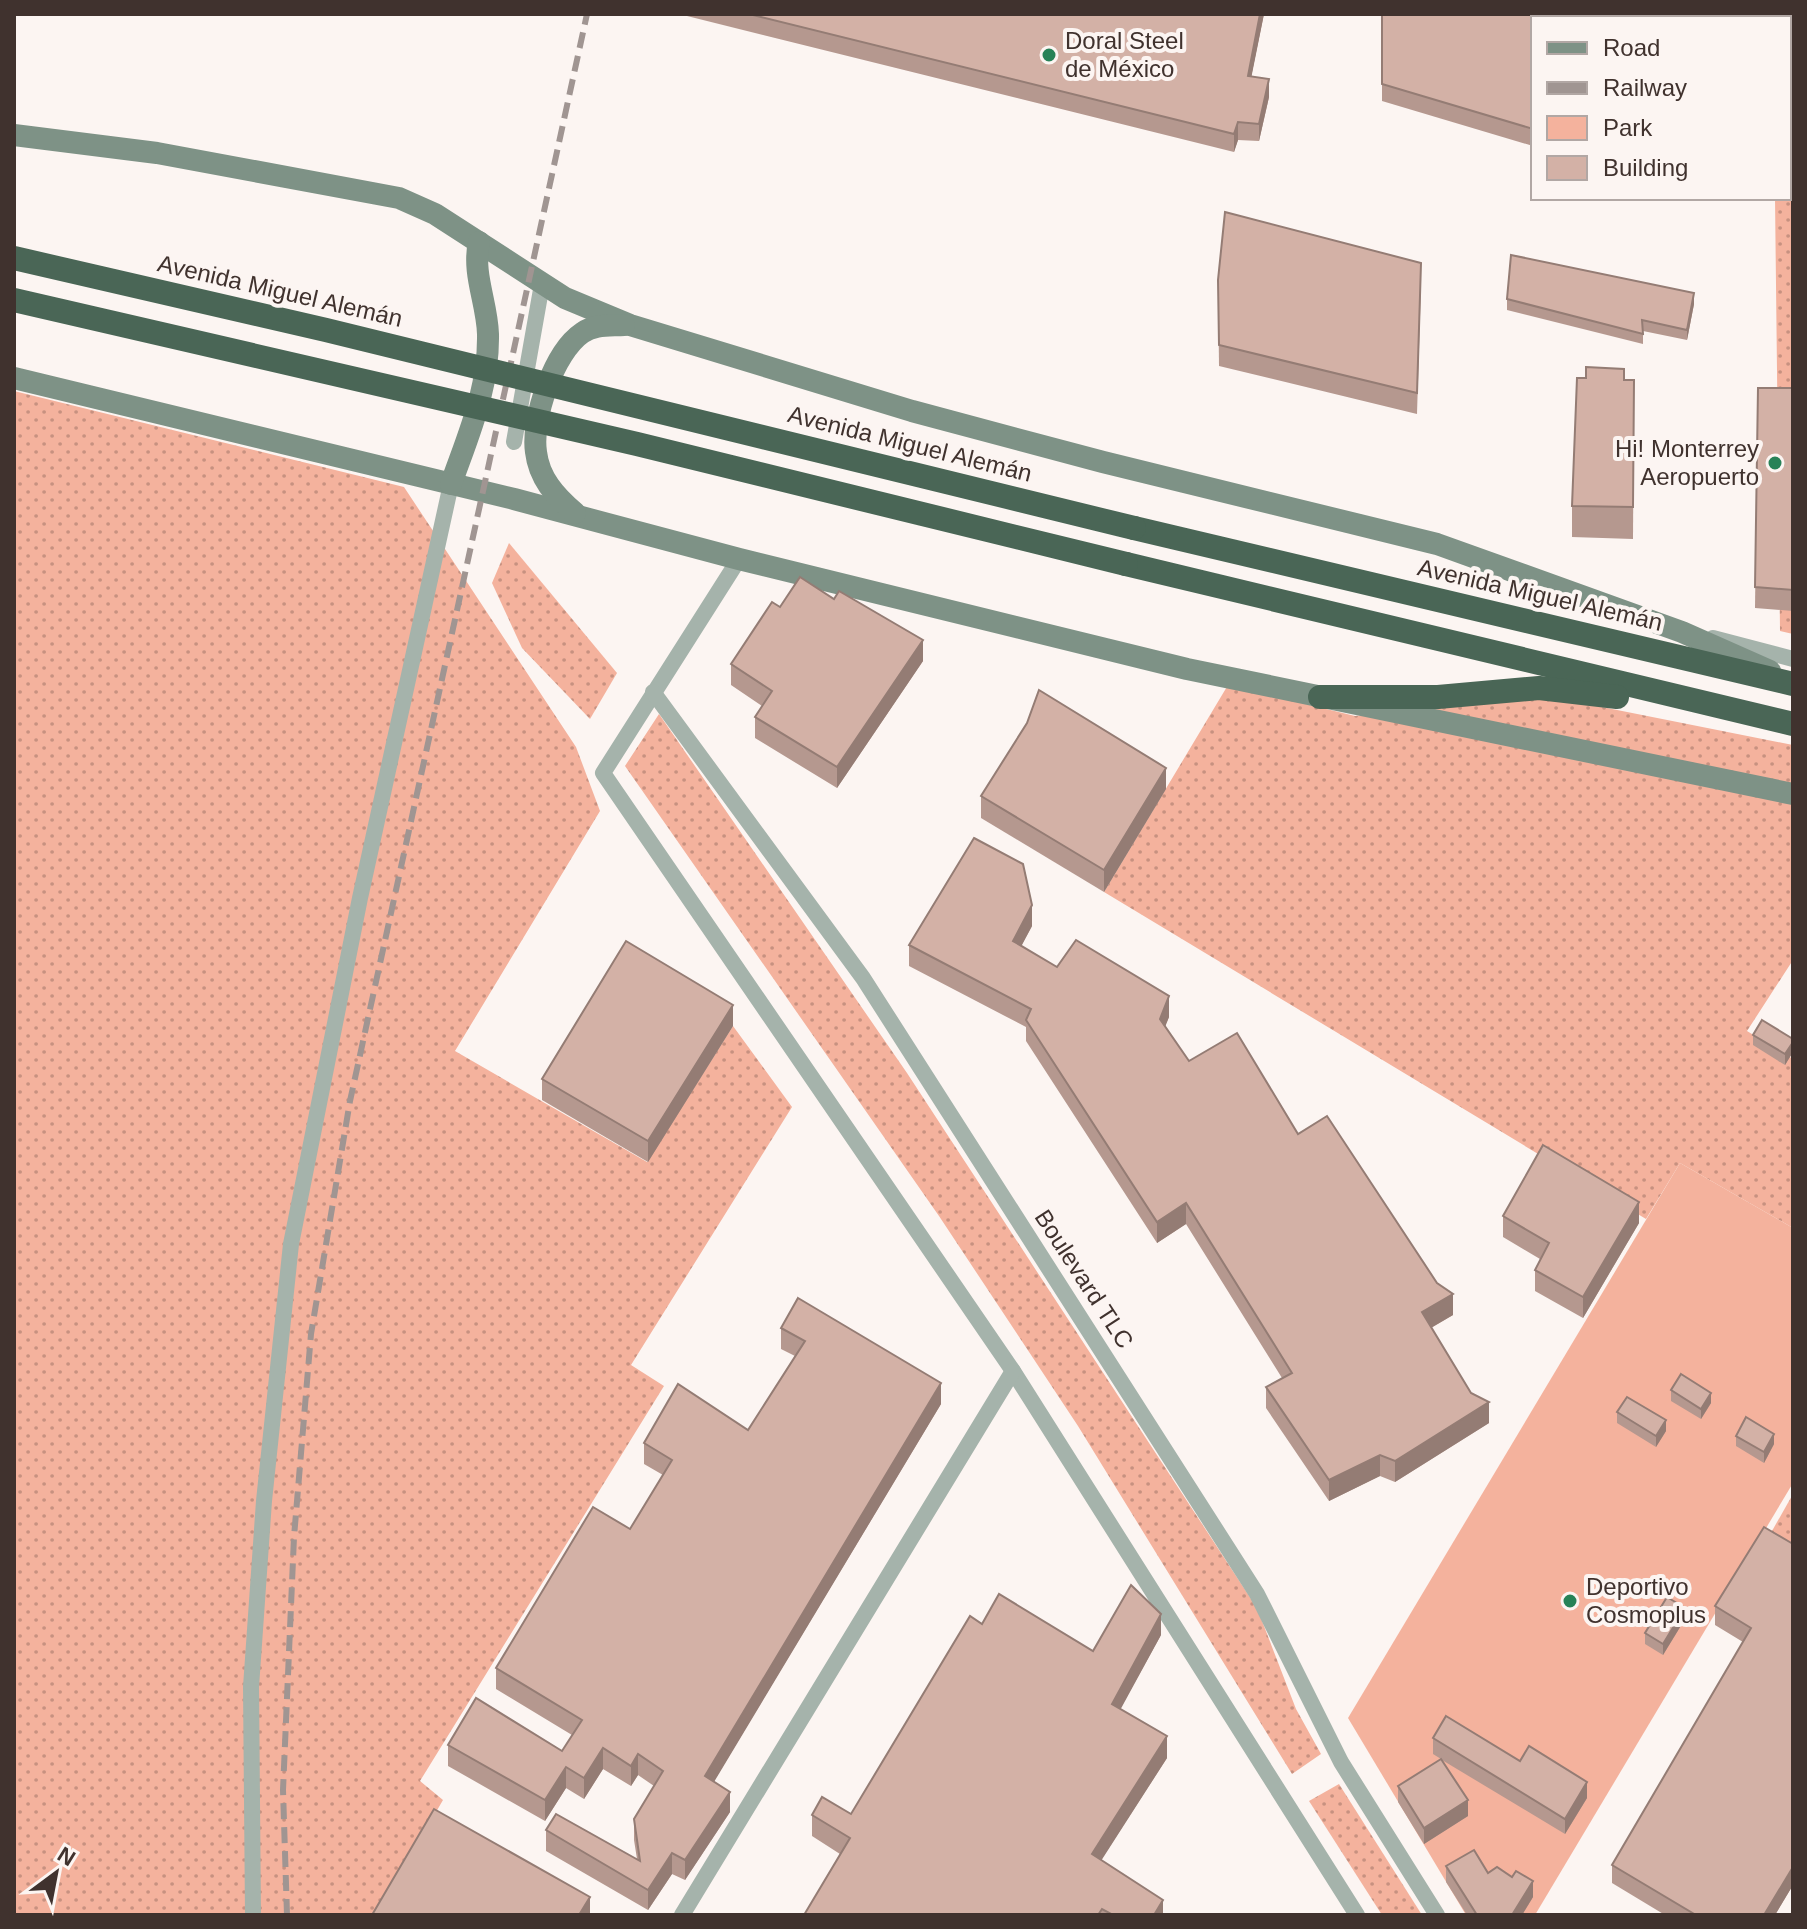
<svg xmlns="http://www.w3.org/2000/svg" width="1807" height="1929" font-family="Helvetica,sans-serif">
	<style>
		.green { fill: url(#green-dots) }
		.pitch { fill: #f4b29d }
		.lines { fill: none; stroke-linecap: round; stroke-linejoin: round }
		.street { stroke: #a5b3ab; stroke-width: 16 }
		.secondary { stroke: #7e9286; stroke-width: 22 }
		.highway { stroke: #4a6656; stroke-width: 24 }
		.rail { stroke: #a09592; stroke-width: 6; stroke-dasharray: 16 8; stroke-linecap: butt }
		.highway-bridge { stroke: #4a6656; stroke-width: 24 }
		.wall { fill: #b5988f }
		.shaded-wall { fill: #947c74 }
		.building { fill: #d3b1a6; stroke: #947c74; stroke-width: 2 }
		.poi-dot { fill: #278257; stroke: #fcf5f2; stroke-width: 3 }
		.labels { text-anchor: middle; stroke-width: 8; stroke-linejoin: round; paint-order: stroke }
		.poi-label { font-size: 24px; fill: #40322e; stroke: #fcf5f2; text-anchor: start }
		.street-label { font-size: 24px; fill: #40322e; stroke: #fcf5f2 }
	</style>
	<defs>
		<pattern id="green-dots" width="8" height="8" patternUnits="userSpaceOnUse" patternTransform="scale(2)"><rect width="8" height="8" fill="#f4b29d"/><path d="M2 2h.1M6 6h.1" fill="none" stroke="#c79180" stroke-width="1.8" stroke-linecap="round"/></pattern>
	</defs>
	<rect width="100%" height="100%" fill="#fcf5f2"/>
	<!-- green -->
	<g class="green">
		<path d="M1701,14H1793V634L1780,631L1775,198H1789V18H1718Z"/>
		<path d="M14,391L404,487L576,747L600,811L455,1051L647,1162L733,1026L792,1107L631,1365L664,1386L420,1781L443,1800L376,1915H14Z"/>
		<path d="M509,543L617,673L590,719L522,648L492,583Z"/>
		<path d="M1228,685L1355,716L1542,695L1793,745V960L1747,1031L1793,1059V1228L1680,1163L1646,1219L1104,892Z"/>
		<path d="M659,714L907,1073L1257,1608L1296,1709L1321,1754L1292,1774L1078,1426L939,1216L625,766Z"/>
		<path d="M1793,1494V1562L1764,1545Z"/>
		<path d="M1339,1784L1422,1915H1382L1309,1801Z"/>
	</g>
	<!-- pitch -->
	<path class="pitch" d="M1680,1163L1793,1228V1483L1535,1915H1466L1348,1718Z"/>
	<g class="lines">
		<!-- street -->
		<g class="street">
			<path d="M514,442L542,284"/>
			<path d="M739,559L603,773L1013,1371L1357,1915"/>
			<path d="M1713,638L1793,659"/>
			<path d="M653,692L863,978L1257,1594L1341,1762L1437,1915"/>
			<path d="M253,1915L251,1687L264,1501L291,1244L360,898L451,484"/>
			<path d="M682,1915L1013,1371"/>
		</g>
		<!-- secondary -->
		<g class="secondary">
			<path d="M14,135L157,153L399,198L435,214L565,298L630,325L912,411L1103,462L1437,544L1682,632L1770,671"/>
			<path d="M14,378L514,499L739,559L1187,669L1793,794"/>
			<path d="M451,484C469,433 489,389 488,334C487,302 472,274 479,242"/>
			<path d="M575,513C555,496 539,478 536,452C531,419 554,352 582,333C594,324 610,326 624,325"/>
		</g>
		<!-- highway -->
		<g class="highway">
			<path d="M1134,528L1793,684"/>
			<path d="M1126,564L1793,724"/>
			<path d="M1320,697H1438L1539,688L1617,697"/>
		</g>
		<!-- rail -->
		<path class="rail" d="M287,1915L283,1790L294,1537L311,1334L350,1101L587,14"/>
		<!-- highway-bridge -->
		<g class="highway-bridge">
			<path d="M14,258L326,330L1134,528"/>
			<path d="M14,300L637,444L1126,564"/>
		</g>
	</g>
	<!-- wall -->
	<g class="wall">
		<path d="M687,14H1264L1251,77L1269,97L1259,141L1238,140L1234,152L687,16Z"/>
		<path d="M1382,14L1533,18V146L1382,101Z"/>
		<path d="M1218,280L1421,284L1417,414L1219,366Z"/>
		<path d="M1507,299L1694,304L1687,340L1643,331V344L1507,310Z"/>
		<path d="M1624,380H1634L1633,539L1572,537V506Z"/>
		<path d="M1758,388H1793V611L1755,608Z"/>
		<path d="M780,607L923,661L837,788L755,738V717L762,706L731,685V664Z"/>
		<path d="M1166,789L1104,892L981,818V796Z"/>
		<path d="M1032,926L1021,946L1057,967L1169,1017L1165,1026L1189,1061L1298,1134L1453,1315L1431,1328L1489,1423L1395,1482L1380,1476L1329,1501L1266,1408V1387L1282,1378L1186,1224L1157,1243L1026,1041V1027L909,966V945Z"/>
		<path d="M733,1026L648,1162L542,1100V1079Z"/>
		<path d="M1753,1035L1793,1039V1052L1785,1065L1753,1045Z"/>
		<path d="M1503,1216L1639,1223L1583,1318L1535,1291V1270L1540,1259L1503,1237Z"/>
		<path d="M781,1328L941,1404L714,1781L730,1812L685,1880L672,1874L648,1910L546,1851V1830L637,1859L634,1840V1819L654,1786L638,1775L631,1786L603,1769L584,1799L566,1788L545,1821L448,1766V1745L562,1751L572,1735L496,1689V1668L630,1529L663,1475L644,1464V1443L748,1430L795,1356L781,1349Z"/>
		<path d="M1671,1390L1711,1403L1701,1419L1671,1401Z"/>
		<path d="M1617,1412L1666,1431L1656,1447L1617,1423Z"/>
		<path d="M1736,1436L1774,1444L1764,1463L1736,1446Z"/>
		<path d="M1764,1527L1793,1885L1775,1915H1665L1612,1883V1865L1743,1642L1715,1625V1606Z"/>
		<path d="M1685,1619L1663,1655L1645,1644V1633Z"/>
		<path d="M982,1624L1093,1651L1161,1635L1120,1709L1167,1758L1101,1860L1163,1915H804L840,1854L812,1836V1815L851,1814Z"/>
		<path d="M1433,1738L1520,1761L1587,1798L1565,1834L1442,1760L1468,1816L1424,1844L1398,1802V1786L1441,1759L1433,1754Z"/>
		<path d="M1446,1866L1488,1873L1533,1897L1522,1915H1467L1446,1882Z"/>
	</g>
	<!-- shaded-wall -->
	<g class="shaded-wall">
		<path d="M1260,14H1264L1248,94V76Z"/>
		<path d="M1269,79V97L1259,141V124Z"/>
		<path d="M1238,122V140L1234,152V134Z"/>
		<path d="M1694,293V304L1687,340V330Z"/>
		<path d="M923,640V661L837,788V767Z"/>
		<path d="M1166,768V789L1104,892V870Z"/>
		<path d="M1032,905V926L1013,962V941Z"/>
		<path d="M1169,996V1017L1160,1040V1019Z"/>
		<path d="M733,1005V1026L648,1162V1141Z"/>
		<path d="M1793,1042V1052L1785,1065V1054Z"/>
		<path d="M1639,1202V1223L1583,1318V1297Z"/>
		<path d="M1186,1203V1224L1157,1243V1222Z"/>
		<path d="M1453,1294V1315L1422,1333V1312Z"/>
		<path d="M941,1383V1404L705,1797V1776Z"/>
		<path d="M1711,1393V1403L1701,1419V1409Z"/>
		<path d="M1489,1402V1423L1395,1482V1461Z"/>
		<path d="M1666,1420V1431L1656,1447V1436Z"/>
		<path d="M1774,1434V1444L1764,1463V1452Z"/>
		<path d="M1380,1455V1476L1329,1501V1480Z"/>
		<path d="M1685,1608V1619L1663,1655V1644Z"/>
		<path d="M1161,1614V1635L1112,1725V1704Z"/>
		<path d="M1167,1736V1758L1092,1875V1854Z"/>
		<path d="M603,1748V1769L584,1799V1778Z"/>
		<path d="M638,1754V1775L631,1786V1766Z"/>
		<path d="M566,1767V1788L545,1821V1800Z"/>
		<path d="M1587,1782V1798L1565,1834V1819Z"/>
		<path d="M730,1792V1812L685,1880V1860Z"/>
		<path d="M1468,1800V1816L1424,1844V1828Z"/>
		<path d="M672,1853V1874L648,1910V1890Z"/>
		<path d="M1793,1867V1885L1775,1915H1764Z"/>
		<path d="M1533,1881V1897L1522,1915H1512Z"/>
		<path d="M590,1897V1915H579Z"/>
		<path d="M1163,1900V1915H1154Z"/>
	</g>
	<!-- building -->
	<g class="building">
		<path d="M749,14H1260L1248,76L1269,79L1259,124L1238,122L1234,134Z"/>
		<path d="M1382,14H1712V18H1533V129L1382,84Z"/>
		<path d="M1225,212L1421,263L1417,393L1219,345L1218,280Z"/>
		<path d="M1511,255L1694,293L1687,330L1642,320L1643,334L1507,299Z"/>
		<path d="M1586,367L1624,369V380H1634L1633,507L1572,506L1577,378H1586Z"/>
		<path d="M1758,388H1793V590L1755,587Z"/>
		<path d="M800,577L834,599L839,591L923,640L837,767L755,717L772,691L731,664L772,602L780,607Z"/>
		<path d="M1039,690L1166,768L1104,870L981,796L1027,723Z"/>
		<path d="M974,838L1023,864L1032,905L1013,941L1057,967L1076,940L1169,996L1160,1019L1189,1061L1237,1033L1298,1134L1327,1116L1437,1283L1453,1294L1422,1312L1471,1393L1489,1402L1395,1461L1380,1455L1329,1480L1266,1387L1292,1373L1186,1203L1157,1222L1026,1020L1031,1009L909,945Z"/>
		<path d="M626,941L733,1005L648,1141L542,1079Z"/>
		<path d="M1762,1020L1793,1039V1042L1785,1054L1753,1035Z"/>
		<path d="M1543,1145L1639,1202L1583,1297L1535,1270L1549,1243L1503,1216Z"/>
		<path d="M798,1298L941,1383L705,1776L730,1792L685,1860L672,1853L648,1890L546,1830L556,1814L640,1861L634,1819L663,1771L638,1754L631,1766L603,1748L584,1778L566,1767L545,1800L448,1745L476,1698L562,1751L582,1720L496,1668L593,1507L630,1529L672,1460L644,1443L678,1384L748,1430L805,1341L781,1328Z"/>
		<path d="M1681,1374L1711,1393L1701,1409L1671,1390Z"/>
		<path d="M1627,1397L1666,1420L1656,1436L1617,1412Z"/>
		<path d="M1746,1417L1774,1434L1764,1452L1736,1436Z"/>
		<path d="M1764,1527L1793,1544V1867L1764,1915H1696L1612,1865L1751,1628L1715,1606Z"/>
		<path d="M1131,1585L1161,1614L1112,1704L1167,1736L1092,1854L1163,1900L1154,1915H1113L1102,1909L1098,1915H804L850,1838L812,1815L822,1797L851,1814L970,1616L982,1624L999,1594L1093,1651Z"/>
		<path d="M1667,1597L1685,1608L1663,1644L1645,1633Z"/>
		<path d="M1446,1716L1520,1761L1529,1746L1587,1782L1565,1819L1433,1738Z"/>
		<path d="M1441,1759L1468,1800L1424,1828L1398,1786Z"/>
		<path d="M434,1809L590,1897L579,1915H372Z"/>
		<path d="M1474,1850L1488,1873L1497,1867L1512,1877L1516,1871L1533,1881L1512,1915H1477L1446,1866Z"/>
	</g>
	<!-- markers -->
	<g class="poi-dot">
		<circle cx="1049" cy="55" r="8"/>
		<circle cx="1775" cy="463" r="8"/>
		<circle cx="1570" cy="1601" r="8"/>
	</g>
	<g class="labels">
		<!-- poi labels -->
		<g class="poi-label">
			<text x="1065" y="49">Doral Steel<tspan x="1065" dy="28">de México</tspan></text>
			<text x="1759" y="457" text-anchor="end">Hi! Monterrey<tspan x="1759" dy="28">Aeropuerto</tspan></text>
			<text x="1586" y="1595">Deportivo<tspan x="1586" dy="28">Cosmoplus</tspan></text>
		</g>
		<!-- street labels -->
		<g class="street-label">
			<text transform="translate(280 291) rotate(13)" y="8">Avenida Miguel Alemán</text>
			<text transform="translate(910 444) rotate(14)" y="8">Avenida Miguel Alemán</text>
			<text transform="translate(1540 595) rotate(13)" y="8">Avenida Miguel Alemán</text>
			<text transform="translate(1084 1279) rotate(57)" y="8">Boulevard TLC</text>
		</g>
	</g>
	<!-- border -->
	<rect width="1807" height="1929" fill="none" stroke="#40322e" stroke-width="32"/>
	<!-- legend -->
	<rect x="1531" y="16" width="260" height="184" fill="#fcf5f2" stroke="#b1a7a4" stroke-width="2"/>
	<rect x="1547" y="42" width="40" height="12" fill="#7e9286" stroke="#b1a7a4" stroke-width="2"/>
	<text x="1603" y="56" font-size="24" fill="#40322e">Road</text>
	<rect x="1547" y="82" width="40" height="12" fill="#a09592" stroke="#b1a7a4" stroke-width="2"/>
	<text x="1603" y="96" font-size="24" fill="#40322e">Railway</text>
	<rect x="1547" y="116" width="40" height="24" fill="#f4b29d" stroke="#b1a7a4" stroke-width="2"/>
	<text x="1603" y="136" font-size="24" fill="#40322e">Park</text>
	<rect x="1547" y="156" width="40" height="24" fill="#d3b1a6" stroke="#b1a7a4" stroke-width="2"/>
	<text x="1603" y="176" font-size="24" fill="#40322e">Building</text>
	<!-- north arrow -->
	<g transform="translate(56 1873) rotate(32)" stroke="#fcf5f2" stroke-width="6" paint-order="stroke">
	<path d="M0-6L14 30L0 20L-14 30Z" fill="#40322e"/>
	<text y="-12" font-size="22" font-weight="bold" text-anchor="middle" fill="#40322e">N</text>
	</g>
</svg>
